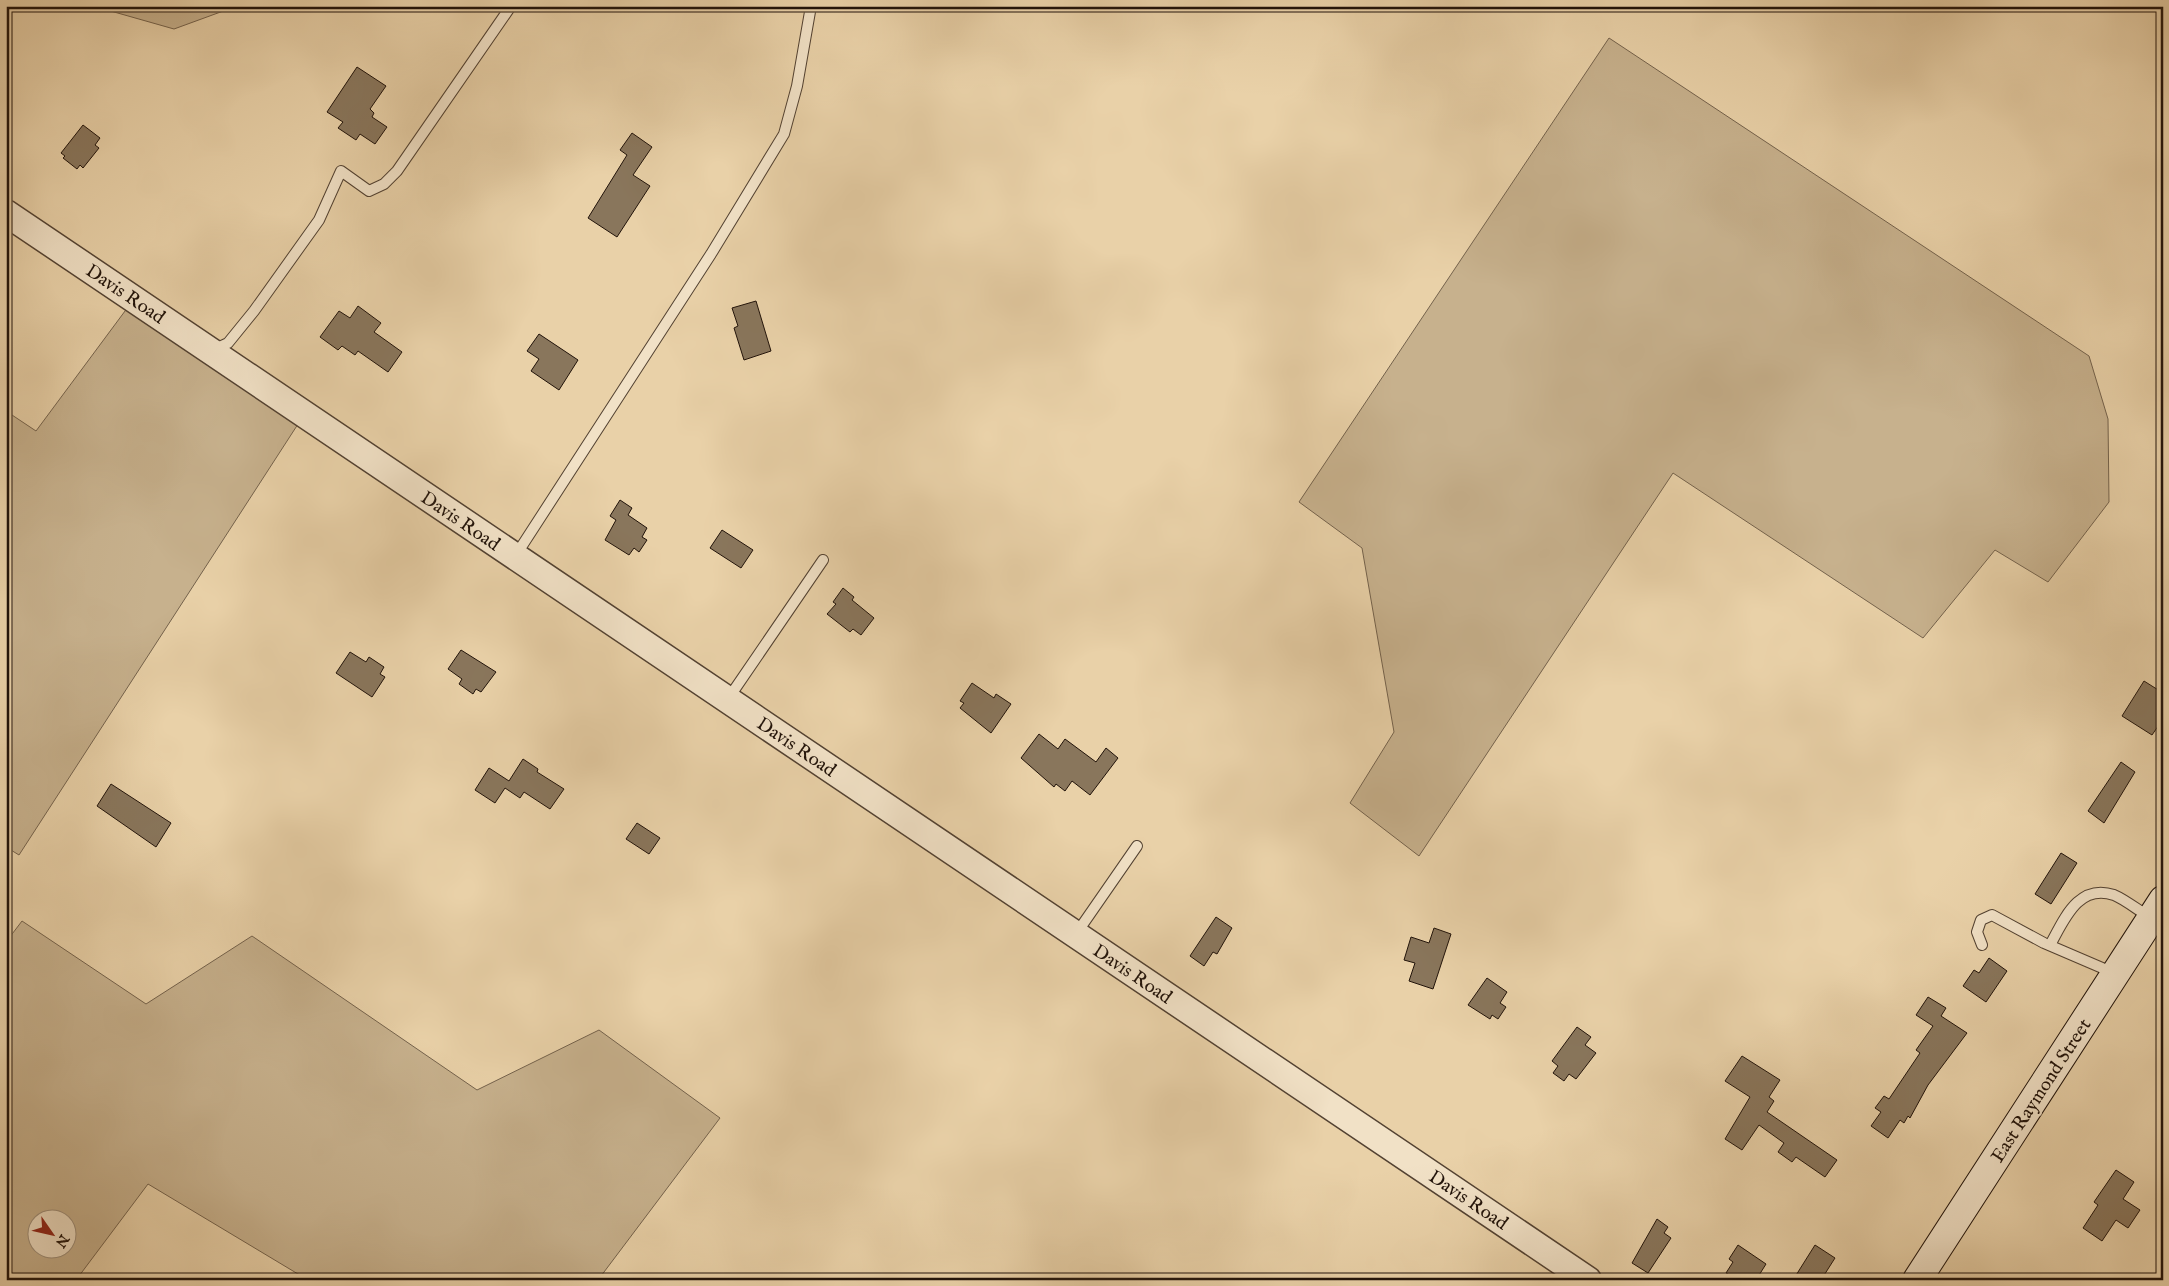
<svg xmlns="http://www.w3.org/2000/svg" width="2169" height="1286" font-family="'IM FELL English',serif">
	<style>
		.green { fill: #c7b18d; stroke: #74624c; fill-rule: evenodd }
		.building { fill: #89765c; stroke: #21130a }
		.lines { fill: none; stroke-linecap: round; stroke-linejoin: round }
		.service-casing { stroke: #534232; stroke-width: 12 }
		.tertiary-casing { stroke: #534232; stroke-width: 29 }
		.secondary-casing { stroke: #21130a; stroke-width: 30 }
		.service { stroke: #f1e1c6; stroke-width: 10 }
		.tertiary { stroke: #f1e1c6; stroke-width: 26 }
		.secondary { stroke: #f1e1c6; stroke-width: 28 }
		.labels { text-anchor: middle; stroke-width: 4.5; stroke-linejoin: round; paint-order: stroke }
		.street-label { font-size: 19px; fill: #21130a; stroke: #f1e1c6 }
	</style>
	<rect width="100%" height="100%" fill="#e9d1a8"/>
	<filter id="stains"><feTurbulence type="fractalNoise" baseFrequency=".004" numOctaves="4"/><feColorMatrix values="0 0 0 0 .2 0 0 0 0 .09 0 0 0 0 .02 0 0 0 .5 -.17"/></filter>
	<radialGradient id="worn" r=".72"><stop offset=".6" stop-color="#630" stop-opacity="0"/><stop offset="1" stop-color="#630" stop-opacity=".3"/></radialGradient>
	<!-- green -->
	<g class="green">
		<path d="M93,6H237L174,29Z"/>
		<path d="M1609,38L2089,356L2108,419L2109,502L2048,582L1995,550L1923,638L1673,473L1419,856L1350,803L1394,732L1362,548L1299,502Z"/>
		<path d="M128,307L300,421L19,855L6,847V411L36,431Z"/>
		<path d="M22,921L146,1004L252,936L477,1090L599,1030L720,1118L598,1280H308L148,1184L76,1280H6V942ZM68,1218V1248H38V1218Z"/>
	</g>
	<!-- building -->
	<g class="building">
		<path d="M357,67L386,86L370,109L374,113L372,117L387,127L375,144L360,134L356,140L338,128L343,122L327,112Z"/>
		<path d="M83,125L100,138L95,145L99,148L83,168L80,165L77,169L63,158L65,156L61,153Z"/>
		<path d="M632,133L652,147L633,175L650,186L617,237L588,218L627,155L620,150Z"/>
		<path d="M756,301L771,351L744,360L734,328L738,326L732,308Z"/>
		<path d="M358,306L381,323L374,332L402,352L388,372L358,351L355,355L342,346L338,350L320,337L339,311L350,318Z"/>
		<path d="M539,334L578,360L559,390L531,371L539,359L527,351Z"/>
		<path d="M620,500L632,508L628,515L647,528L642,537L647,540L639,552L634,548L629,555L605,540L616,520L610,516Z"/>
		<path d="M722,530L753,550L741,568L710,548Z"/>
		<path d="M843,588L854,597L852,600L874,618L861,635L853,629L850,632L827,614L836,604L833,602Z"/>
		<path d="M461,650L496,672L481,692L476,689L473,694L459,684L462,679L448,669Z"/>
		<path d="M350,652L366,662L369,657L384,667L380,674L385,677L372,697L336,673Z"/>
		<path d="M2144,681L2163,693V719L2152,735L2122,716Z"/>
		<path d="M972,683L994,698L996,694L1011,704L991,733L960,708L964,703L960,701Z"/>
		<path d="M1039,734L1058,749L1065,739L1096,762L1106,748L1118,758L1090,795L1072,781L1065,791L1056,784L1054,787L1021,758Z"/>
		<path d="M523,759L538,769L537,772L564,789L550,809L524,792L520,798L505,788L495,803L475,790L489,768L509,781Z"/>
		<path d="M2121,762L2135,772L2104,823L2088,811Z"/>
		<path d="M111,784L171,823L156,847L97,806Z"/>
		<path d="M637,823L660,838L649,854L626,839Z"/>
		<path d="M2061,853L2077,863L2051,904L2035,894Z"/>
		<path d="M1216,917L1232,928L1217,954L1213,952L1204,966L1190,956Z"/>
		<path d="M1434,928L1451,934L1433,989L1409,981L1415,963L1404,960L1411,937L1429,943Z"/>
		<path d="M1989,958L2007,971L1986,1002L1963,986L1974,970L1979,973Z"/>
		<path d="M1487,978L1507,992L1500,1003L1506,1007L1498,1019L1492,1015L1490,1019L1468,1005Z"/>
		<path d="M1928,997L1946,1008L1941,1016L1967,1033L1928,1085L1910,1118L1908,1116L1904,1123L1900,1120L1888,1138L1871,1126L1881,1112L1875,1108L1884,1096L1889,1099L1920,1053L1916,1050L1933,1026L1916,1015Z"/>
		<path d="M1577,1027L1591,1037L1585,1045L1596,1053L1576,1079L1569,1074L1564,1081L1553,1073L1558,1066L1552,1061Z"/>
		<path d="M1742,1056L1780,1080L1769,1097L1774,1101L1767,1112L1837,1160L1825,1177L1796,1157L1792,1162L1778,1152L1784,1143L1759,1125L1742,1150L1725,1139L1750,1097L1725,1081Z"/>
		<path d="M2116,1170L2134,1182L2123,1199L2140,1210L2128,1228L2116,1220L2102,1241L2083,1228L2098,1205L2094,1202Z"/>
		<path d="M1657,1219L1668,1227L1664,1233L1671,1238L1648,1273L1632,1263Z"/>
		<path d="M1738,1245L1766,1264L1756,1280H1725L1728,1274L1726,1273L1733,1262L1729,1259Z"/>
		<path d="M1815,1245L1835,1258L1821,1280H1793Z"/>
	</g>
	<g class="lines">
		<!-- service casing -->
		<g class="service-casing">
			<g id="service">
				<path d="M213,350L228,343L254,311L319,220L341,171L369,191L384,184L397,171L511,6"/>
				<path d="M516,555L711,254L784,134L797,86L811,6"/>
				<path d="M728,699L823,560"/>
				<path d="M1076,934L1137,846"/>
				<path d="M1982,945L1977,932L1981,920L1992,915L2044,943L2114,973"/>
				<path d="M2050,945C2064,920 2078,883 2114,895C2126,900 2139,911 2151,918"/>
			</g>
		</g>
		<!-- tertiary casing -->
		<g class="tertiary-casing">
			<path id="tertiary" d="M6,213L1588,1280"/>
		</g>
		<!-- secondary casing -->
		<g class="secondary-casing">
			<path id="secondary" d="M1917,1280L2163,900"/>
		</g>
		<!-- service -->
		<use href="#service" class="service"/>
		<!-- tertiary -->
		<use href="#tertiary" class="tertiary"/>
		<!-- secondary -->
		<use href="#secondary" class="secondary"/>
	</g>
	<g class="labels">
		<!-- street labels -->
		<g class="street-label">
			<text transform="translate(126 293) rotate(34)" y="7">Davis Road</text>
			<text transform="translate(461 520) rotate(34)" y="7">Davis Road</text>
			<text transform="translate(797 746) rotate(34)" y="7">Davis Road</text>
			<text transform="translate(1133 973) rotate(34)" y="7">Davis Road</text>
			<text transform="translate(2040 1090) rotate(-57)" y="7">East Raymond Street</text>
			<text transform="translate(1469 1199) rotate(34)" y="7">Davis Road</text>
		</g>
	</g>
	<!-- margin -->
	<rect width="2169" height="1286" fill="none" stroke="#e9d1a8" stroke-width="25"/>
	<rect x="8" y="8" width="2154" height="1271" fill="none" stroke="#21130a" stroke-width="2.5"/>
	<rect x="12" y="12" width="2144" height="1261" fill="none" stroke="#21130a"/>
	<!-- north arrow -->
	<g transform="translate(52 1234) rotate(124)"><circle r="24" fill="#f1e1c6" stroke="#9e8f7b"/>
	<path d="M0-4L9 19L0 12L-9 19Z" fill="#8f2418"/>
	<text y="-8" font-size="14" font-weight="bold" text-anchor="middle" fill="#21130a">N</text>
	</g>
	<rect width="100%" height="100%" filter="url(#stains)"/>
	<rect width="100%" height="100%" fill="url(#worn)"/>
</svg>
